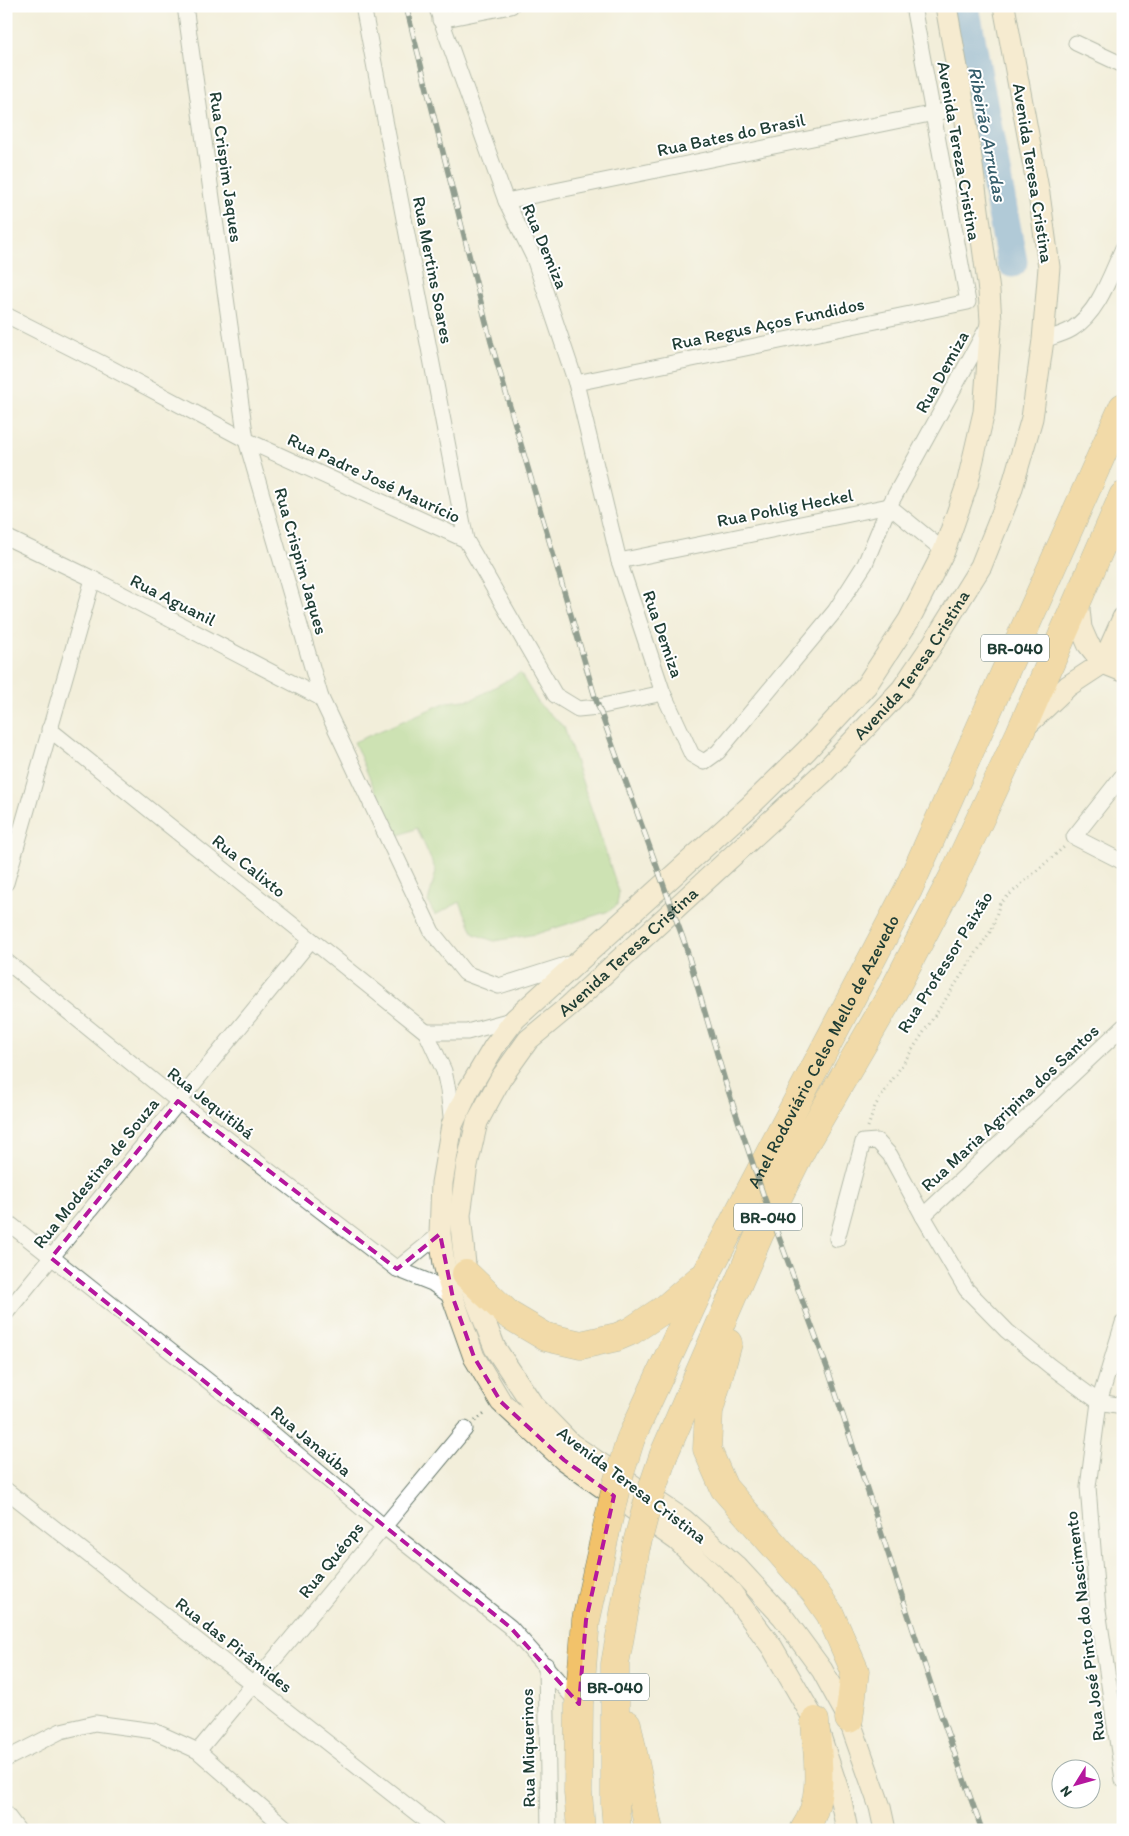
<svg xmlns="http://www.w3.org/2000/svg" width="1129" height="1836" font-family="Itim,sans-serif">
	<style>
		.green { fill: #a0d383; stroke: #60885c }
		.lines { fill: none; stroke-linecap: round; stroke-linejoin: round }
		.river { stroke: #639ed3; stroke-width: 31 }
		.street-casing { stroke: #697b6e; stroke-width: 17 }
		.secondary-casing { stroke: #697b6e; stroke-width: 23 }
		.highway-casing { stroke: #697b6e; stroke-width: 29 }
		.path { stroke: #697b6e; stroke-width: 3; stroke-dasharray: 1 4; stroke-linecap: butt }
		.street { stroke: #fff; stroke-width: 15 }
		.secondary { stroke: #fae7c3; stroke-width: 21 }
		.highway { stroke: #f2c26a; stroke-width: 28 }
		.rail-casing { stroke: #1f3d34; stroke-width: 5.5 }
		.rail { stroke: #fff; stroke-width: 4; stroke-dasharray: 11; stroke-linecap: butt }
		.highway-bridge-casing { stroke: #697b6e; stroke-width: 29; stroke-linecap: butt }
		.highway-bridge { stroke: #f2c26a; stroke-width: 28 }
		.marked { fill: none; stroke: #b5179e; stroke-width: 4; stroke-dasharray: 10 6; stroke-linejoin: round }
		.labels { text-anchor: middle; stroke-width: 4; stroke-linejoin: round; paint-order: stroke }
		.shield { fill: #fff; stroke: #627771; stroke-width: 1 }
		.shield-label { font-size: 16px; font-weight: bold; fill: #1f3d34 }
		.street-label { font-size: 18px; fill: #1f3d34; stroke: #fff }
		.water-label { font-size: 19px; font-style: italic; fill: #375f6c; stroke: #fff }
	</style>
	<rect width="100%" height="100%" fill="#fff"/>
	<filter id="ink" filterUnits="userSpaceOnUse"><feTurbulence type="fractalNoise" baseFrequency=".02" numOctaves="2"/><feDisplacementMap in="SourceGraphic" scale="10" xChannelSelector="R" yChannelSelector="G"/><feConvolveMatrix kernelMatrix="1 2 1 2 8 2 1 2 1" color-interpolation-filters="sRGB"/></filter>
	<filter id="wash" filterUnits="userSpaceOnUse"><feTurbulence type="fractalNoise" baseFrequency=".0096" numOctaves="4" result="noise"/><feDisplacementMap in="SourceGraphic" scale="20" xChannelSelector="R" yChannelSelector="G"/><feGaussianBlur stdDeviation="1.12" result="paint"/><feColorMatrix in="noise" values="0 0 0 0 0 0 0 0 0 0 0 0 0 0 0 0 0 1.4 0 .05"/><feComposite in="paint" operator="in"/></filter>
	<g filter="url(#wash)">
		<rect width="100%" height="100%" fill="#f2eeda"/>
		<!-- green -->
		<path class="green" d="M520,673L539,704L564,727L619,892L617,905L609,911L536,934L494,941L474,934L460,902L435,915L428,902L436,871L417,828L395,837L354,742L447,702L473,699Z"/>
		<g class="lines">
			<!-- river -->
			<path class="river" d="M964,6L1012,262"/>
		</g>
	</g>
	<g filter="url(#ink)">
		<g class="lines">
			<!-- street casing -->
			<g class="street-casing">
				<g id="street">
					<path d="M185,6L246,440L321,698L432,932L465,973L499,986L575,962"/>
					<path d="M363,6L466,540"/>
					<path d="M436,6L506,201L534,258L576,383L619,561L663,693L692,755L704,762L718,752L835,611L865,564L889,506L988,326"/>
					<path d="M440,20L511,6"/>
					<path d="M1076,43L1123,65"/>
					<path d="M506,201L964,107"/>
					<path d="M6,315L103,364L246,440L466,540L555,695L578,709L598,707L663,693"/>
					<path d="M1043,340C1052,337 1064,334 1072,329C1099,312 1110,276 1123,248"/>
					<path d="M576,383L968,302L913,6"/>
					<path d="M889,506L944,551"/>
					<path d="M6,537L93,579L321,698"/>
					<path d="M619,561L889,506"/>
					<path d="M49,729L426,1032L444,1071L448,1090L452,1125"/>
					<path d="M1123,775L1074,837L1123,862"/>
					<path d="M6,883L93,579"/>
					<path d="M6,961L178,1101L397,1269L432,1283L453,1298"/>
					<path d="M426,1032H467L515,1019"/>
					<path d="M923,1216L1123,1027"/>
					<path d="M6,1221L246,1411L383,1526L510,1627L579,1704"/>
					<path d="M837,1239L863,1142L877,1141L890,1155L923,1216L966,1289L1007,1331L1050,1366L1099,1402L1123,1406"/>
					<path d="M397,1269L440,1234"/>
					<path d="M6,1313L311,940"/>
					<path d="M1123,1323L1099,1402L1088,1487L1098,1610L1123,1780"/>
					<path d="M6,1490L438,1830"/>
					<path d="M546,1665L549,1830"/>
					<path d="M198,1751L465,1429"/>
					<path d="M6,1759L61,1731L95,1723L154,1731L198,1751L288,1830"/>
					<path d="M6,1814L18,1830"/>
				</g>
			</g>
			<!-- secondary casing -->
			<g class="secondary-casing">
				<g id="secondary">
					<path d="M1078,599L1081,628L1088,644L1103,663L1123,671"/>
					<path d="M1103,663L1123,618"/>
					<path d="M1026,726L1068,686L1103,663"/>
					<path d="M847,1830L840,1796L815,1721L772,1647L731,1592L677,1540L564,1460L501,1402L474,1357L453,1298L444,1264L440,1234L442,1183L452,1125L469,1089L494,1047L515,1019L750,806L807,750L866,686L909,620L944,551L967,485L984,412L991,321L989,291L964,107L946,6"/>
					<path id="s1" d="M885,1830L880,1807L849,1719L822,1670L783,1617L737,1567L684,1520L571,1444L533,1405L495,1348L466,1274L460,1215L467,1165L477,1122L501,1078L528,1040L569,1006L823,773L902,689L932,645L981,566L1011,491L1032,418L1043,340L1049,267L1039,194L1004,6"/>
				</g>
			</g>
			<!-- highway casing -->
			<g class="highway-casing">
				<g id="highway">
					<path d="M466,1274L509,1315L546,1337L581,1345L617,1337L631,1331L666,1308L700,1279"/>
					<path d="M728,1343L709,1411L707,1449L724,1488L814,1591L830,1614L855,1671L849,1719"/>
					<path id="s2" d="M631,1438L707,1273L908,890L1123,407"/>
					<path d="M664,1454L760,1233L803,1147L893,992L953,877L1020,733L1123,496"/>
					<path d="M627,1724L649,1830"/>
					<path d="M581,1830L578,1792L579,1704L586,1620L605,1535"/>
					<path d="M617,1830L615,1804V1664L636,1547"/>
					<path d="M804,1830C826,1799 817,1756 815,1721"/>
				</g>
			</g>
			<!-- path -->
			<g class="path">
				<path d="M868,1127L875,1106L992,929L1000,903L1064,847"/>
				<path d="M475,1421L486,1413"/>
			</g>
			<!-- street -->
			<use href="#street" class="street"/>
			<!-- secondary -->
			<use href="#secondary" class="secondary"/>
			<!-- highway -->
			<use href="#highway" class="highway"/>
			<!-- rail casing -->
			<g class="rail-casing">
				<path id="rail" d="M406,6L491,342L595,697L685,944L725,1081L763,1194L829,1373L941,1715L982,1830"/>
			</g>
			<!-- rail -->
			<use href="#rail" class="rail"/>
			<!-- highway-bridge casing -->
			<g class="highway-bridge-casing">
				<g id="highway-bridge">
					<path d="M605,1535L617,1483L631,1438"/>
					<path d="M636,1547L649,1498L664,1454"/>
				</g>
			</g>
			<!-- highway-bridge -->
			<use href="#highway-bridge" class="highway-bridge"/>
		</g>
	</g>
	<!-- marked area -->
	<path d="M0 0H1129V1836H0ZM178,1101L397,1269L440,1234L453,1298L474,1357L501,1402L564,1460L614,1496L586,1620L579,1704L510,1627L51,1258Z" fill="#f2eeda" fill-opacity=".55" fill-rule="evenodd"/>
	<path class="marked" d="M178,1101L397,1269L440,1234L453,1298L474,1357L501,1402L564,1460L614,1496L586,1620L579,1704L510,1627L51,1258Z"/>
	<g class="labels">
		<!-- shield labels -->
		<g class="shield">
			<rect x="981" y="634.5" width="68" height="27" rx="4"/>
			<rect x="734" y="1203.5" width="68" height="27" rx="4"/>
			<rect x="581" y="1673.5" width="68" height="27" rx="4"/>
		</g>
		<g class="shield-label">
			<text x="1015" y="654">BR-040</text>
			<text x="768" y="1223">BR-040</text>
			<text x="615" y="1693">BR-040</text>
		</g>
		<!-- street labels -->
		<g class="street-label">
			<text transform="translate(731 135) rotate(-12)" y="6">Rua Bates do Brasil</text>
			<text transform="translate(959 151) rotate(80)" y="6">Avenida Tereza Cristina</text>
			<text transform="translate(226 167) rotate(82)" y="6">Rua Crispim Jaques</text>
			<text transform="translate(1033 173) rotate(81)" y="6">Avenida Teresa Cristina</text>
			<text transform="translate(545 246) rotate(67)" y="6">Rua Demiza</text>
			<text transform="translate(433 270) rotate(79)" y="6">Rua Mertins Soares</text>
			<text transform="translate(768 324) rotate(-12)" y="6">Rua Regus Aços Fundidos</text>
			<text transform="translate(942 372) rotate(-61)" y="6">Rua Demiza</text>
			<text transform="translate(374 478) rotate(25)" y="6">Rua Padre José Maurício</text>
			<text transform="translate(785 508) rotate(-11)" y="6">Rua Pohlig Heckel</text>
			<text transform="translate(301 561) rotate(74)" y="6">Rua Crispim Jaques</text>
			<text transform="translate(173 600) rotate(27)" y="6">Rua Aguanil</text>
			<text transform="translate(663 634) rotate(71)" y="6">Rua Demiza</text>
			<text dy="6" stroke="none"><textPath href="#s1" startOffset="1505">Avenida Teresa Cristina</textPath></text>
			<text transform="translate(249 866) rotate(39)" y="6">Rua Calixto</text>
			<text dy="6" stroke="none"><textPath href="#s1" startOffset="1100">Avenida Teresa Cristina</textPath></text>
			<text transform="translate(945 962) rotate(-58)" y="6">Rua Professor Paixão</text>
			<text dy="6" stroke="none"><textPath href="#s2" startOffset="432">Anel Rodoviário Celso Mello de Azevedo</textPath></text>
			<text transform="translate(211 1103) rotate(38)" y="6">Rua Jequitibá</text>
			<text transform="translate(1010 1108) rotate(-43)" y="6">Rua Maria Agripina dos Santos</text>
			<text transform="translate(96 1173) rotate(-51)" y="6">Rua Modestina de Souza</text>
			<text transform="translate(311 1441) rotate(40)" y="6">Rua Janaúba</text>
			<text transform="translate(632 1485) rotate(37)" y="6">Avenida Teresa Cristina</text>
			<text transform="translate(331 1560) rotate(-51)" y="6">Rua Quéops</text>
			<text transform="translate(1085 1626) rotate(-97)" y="6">Rua José Pinto do Nascimento</text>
			<text transform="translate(234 1645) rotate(38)" y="6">Rua das Pirâmides</text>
			<text transform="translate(528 1748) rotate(-91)" y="6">Rua Miquerinos</text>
		</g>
		<!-- water labels -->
		<g class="water-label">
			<text transform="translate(988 134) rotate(79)" y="7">Ribeirão Arrudas</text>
		</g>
	</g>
	<!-- margin -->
	<rect width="1129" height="1836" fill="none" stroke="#fff" stroke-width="25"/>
	<!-- north arrow -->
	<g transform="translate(1076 1784) rotate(233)"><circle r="24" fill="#ffffff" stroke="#a5b1ae"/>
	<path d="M0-4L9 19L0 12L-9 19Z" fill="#b5179e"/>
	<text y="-8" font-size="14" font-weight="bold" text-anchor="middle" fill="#1f3d34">N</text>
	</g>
</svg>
